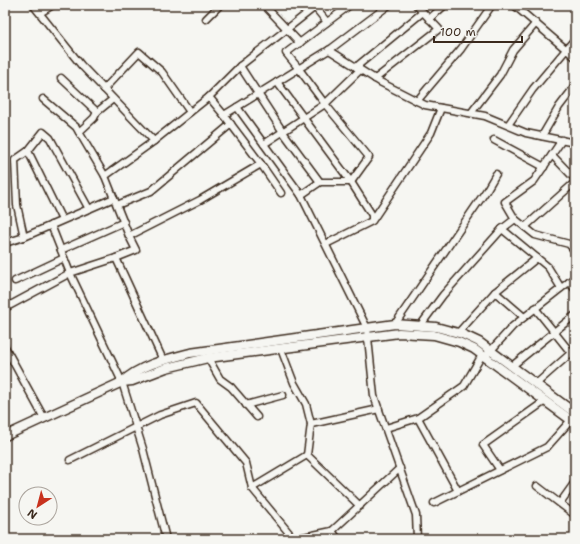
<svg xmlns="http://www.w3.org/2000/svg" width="580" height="544" font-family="'Shantell Sans',sans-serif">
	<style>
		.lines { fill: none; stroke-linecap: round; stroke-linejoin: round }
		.minor-casing { stroke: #3b2a1e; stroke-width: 9 }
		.major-casing { stroke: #3b2a1e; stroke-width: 11 }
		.minor { stroke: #f6f6f2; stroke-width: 6 }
		.major { stroke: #f6f6f2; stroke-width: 8 }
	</style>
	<rect width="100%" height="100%" fill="#f6f6f2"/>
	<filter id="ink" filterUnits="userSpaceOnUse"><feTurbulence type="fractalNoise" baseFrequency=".025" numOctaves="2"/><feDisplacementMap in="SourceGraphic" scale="8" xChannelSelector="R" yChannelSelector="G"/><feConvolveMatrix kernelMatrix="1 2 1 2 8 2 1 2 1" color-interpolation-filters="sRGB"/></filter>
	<g filter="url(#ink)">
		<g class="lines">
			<!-- minor casing -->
			<g class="minor-casing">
				<g id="minor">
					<path d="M33,5L81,65L154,141L105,176L129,236L136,250L116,258L163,360"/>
					<path d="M313,5L327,22"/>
					<path d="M350,5L286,53L299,69L325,104L369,157L351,182"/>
					<path d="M389,5L332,48L237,107L301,195L367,328L374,396L416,515L417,539"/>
					<path d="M514,5L575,57"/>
					<path d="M266,7L300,43"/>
					<path d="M315,7L240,66L283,132L320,182"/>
					<path d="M40,13L53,5"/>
					<path d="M206,19L220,5"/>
					<path d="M429,19L445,5"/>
					<path d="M329,50L380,82L425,105L485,116L526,133L575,143"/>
					<path d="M356,67L423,12"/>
					<path d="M61,78L97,112"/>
					<path d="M375,79L439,29L416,5"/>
					<path d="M277,82L351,182L372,215V220"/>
					<path d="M104,89L139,52L162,72L190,112"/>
					<path d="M209,97L240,66"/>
					<path d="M43,99L76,127L105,176"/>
					<path d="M417,101L461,49L492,5"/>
					<path d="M471,113L500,75L513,50L536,23"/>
					<path d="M224,115L261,164"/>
					<path d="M508,125L533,89L575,39"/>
					<path d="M79,132L94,118L97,112L113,99"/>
					<path d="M542,136L559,107L575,86"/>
					<path d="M494,140L544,167"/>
					<path d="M154,141L209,97L224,115L237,107"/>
					<path d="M264,144L325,104L360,70"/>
					<path d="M28,151L62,220"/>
					<path d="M552,155L575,179"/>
					<path d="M301,195L320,182H351"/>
					<path d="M117,205L151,191L231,124"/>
					<path d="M515,219L535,235L569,244L575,251"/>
					<path d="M51,225L70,273L122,382L143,449L166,539"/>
					<path d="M525,227L575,182"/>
					<path d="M502,229L515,219L505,202L534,181L562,140"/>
					<path d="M129,236L200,200L261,164L281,193"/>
					<path d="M24,237L17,205L15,160L28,151L43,132L50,138L89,209"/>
					<path d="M5,243L24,237L114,198"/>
					<path d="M326,244L372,221L431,133L441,108"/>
					<path d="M61,250L124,222"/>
					<path d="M575,277L569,282L575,289"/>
					<path d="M15,281L64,258"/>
					<path d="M495,292L524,317"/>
					<path d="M5,308L70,273L116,258"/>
					<path d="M535,308L571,353L575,350"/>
					<path d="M395,324L486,191L496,174"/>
					<path d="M420,326L443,295L502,229L548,267L561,288"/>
					<path d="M458,333L495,292L537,258"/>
					<path d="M5,347L44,418"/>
					<path d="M281,349L294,383L306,404L311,424L379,409"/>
					<path d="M485,357L513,326L569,282"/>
					<path d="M208,358L220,379L231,387L257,417"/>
					<path d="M512,366L575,315"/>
					<path d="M536,384L571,353L575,356"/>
					<path d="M246,405L283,395"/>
					<path d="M311,424L307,455L360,506"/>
					<path d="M386,428L418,418"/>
					<path d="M70,460L160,415L196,403L246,463L252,488L307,455"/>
					<path d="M500,470L483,445L545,401"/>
					<path d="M537,486L575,515"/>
					<path d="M252,488L294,539L332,531"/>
					<path d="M458,491L418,418L464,386L482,355"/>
					<path d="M434,503L547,447L571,420"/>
					<path d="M560,503L575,482"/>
					<path d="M338,539L332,531L400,468"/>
				</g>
			</g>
			<!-- major casing -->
			<g class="major-casing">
				<g id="major">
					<path d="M122,382C140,365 167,359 190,353L395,324L436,327L462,334L479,342L575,413"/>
					<path d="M5,436L122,382L132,381L166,368L208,358L399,333L434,335L459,342L474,349L575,423"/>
				</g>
			</g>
			<!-- minor -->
			<use href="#minor" class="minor"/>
			<!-- major -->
			<use href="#major" class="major"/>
		</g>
	</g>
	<!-- margin -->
	<rect width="580" height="544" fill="none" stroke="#f6f6f2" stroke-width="20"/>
	<rect x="10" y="10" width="560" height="524" fill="none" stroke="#3b2a1e" stroke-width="1.5" filter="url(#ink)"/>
	<!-- north arrow -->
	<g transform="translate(38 506) rotate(216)"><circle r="19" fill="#f6f6f2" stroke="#aba49d"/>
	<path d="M0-3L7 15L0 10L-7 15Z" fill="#c8321e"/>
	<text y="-6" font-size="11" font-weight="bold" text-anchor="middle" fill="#3b2a1e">N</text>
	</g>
	<!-- scale -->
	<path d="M434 36v6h88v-6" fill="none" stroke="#3b2a1e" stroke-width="2"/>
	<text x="440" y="36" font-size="12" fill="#3b2a1e" stroke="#f6f6f2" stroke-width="3" paint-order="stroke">100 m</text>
</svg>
